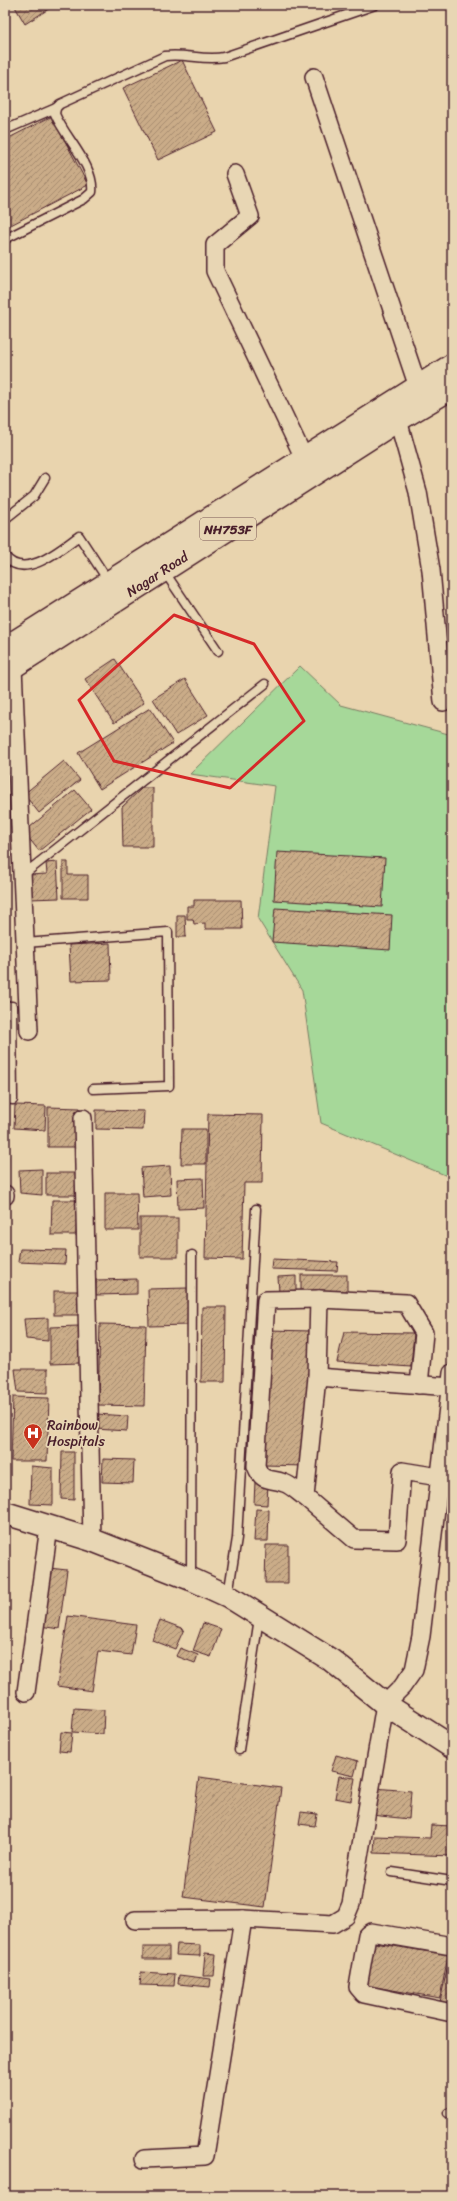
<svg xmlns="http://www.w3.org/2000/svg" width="457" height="2201" font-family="Sriracha,sans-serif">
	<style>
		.grass { fill: #a6d899; stroke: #787c62 }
		.building { fill: url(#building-hatch); stroke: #4a1f2b }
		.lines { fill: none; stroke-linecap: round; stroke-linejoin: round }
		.service-casing { stroke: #4a1f2b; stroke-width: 11 }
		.minor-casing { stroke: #4a1f2b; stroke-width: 20 }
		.secondary-casing { stroke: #4a1f2b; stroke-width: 25 }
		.trunk-casing { stroke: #4a1f2b; stroke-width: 25 }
		.service { stroke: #e8d6b4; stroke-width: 8 }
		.minor { stroke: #e8d6b4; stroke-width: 17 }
		.secondary { stroke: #e8d6b4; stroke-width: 22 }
		.trunk { stroke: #e8d6b4; stroke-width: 22 }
		.marked { fill: none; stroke: #d62828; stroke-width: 3; stroke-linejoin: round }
		.labels { text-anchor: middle; stroke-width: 3.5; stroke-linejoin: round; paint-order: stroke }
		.shield { fill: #e8d6b4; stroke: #795654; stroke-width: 1 }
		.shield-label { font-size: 13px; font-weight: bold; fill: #4a1f2b }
		.street-label { font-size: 14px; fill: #4a1f2b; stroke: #e8d6b4 }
		.poi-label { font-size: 14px; fill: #4a1f2b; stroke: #e8d6b4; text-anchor: start }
	</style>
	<defs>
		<pattern id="building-hatch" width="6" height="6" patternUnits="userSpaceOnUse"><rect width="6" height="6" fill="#caac88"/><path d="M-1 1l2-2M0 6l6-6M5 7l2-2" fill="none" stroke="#a68b6f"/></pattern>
	</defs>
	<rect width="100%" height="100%" fill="#e9d4ae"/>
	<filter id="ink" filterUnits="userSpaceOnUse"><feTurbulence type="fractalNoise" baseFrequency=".025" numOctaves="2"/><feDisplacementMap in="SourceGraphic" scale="8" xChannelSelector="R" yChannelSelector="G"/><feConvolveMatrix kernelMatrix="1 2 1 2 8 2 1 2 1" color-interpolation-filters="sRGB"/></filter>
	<g filter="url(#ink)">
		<!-- grass -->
		<path class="grass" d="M300,666L341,705L452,735V1178L321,1123L302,990L258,919L275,786L190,774Z"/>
		<!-- building -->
		<g class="building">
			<path d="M14,5H55L25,24Z"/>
			<path d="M182,60L217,132L158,160L123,88Z"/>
			<path d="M52,116L88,185L5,228V140Z"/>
			<path d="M115,659L144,703L114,723L85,679Z"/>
			<path d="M185,679L208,715L176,735L153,699Z"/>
			<path d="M150,708L173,743L100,789L78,753Z"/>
			<path d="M64,761L80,780L39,813L24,794Z"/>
			<path d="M142,788H153V847H123L122,807Z"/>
			<path d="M75,790L91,809L39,851L24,832Z"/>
			<path d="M277,852L385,858L382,907L274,900Z"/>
			<path d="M57,862L59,898L30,899L29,875L47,874L46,863Z"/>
			<path d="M63,862H68V875H88V898H63Z"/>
			<path d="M194,900H241L242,929H205V923L194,924L193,919H187V906H194Z"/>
			<path d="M275,908L392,915L390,950L272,942Z"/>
			<path d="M177,915H185L186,937H177Z"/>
			<path d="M110,943L111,980L71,981L69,945Z"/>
			<path d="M15,1105L46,1106L45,1130L14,1128Z"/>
			<path d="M48,1107L80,1108V1147H48Z"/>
			<path d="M96,1110L144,1111L143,1130L96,1129Z"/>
			<path d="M208,1114L263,1115L262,1183H244L242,1259L205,1258Z"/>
			<path d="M182,1129H206V1164H181Z"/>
			<path d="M5,1155L8,1156L7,1189H5Z"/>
			<path d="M170,1166L171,1195L143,1197L141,1168Z"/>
			<path d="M42,1169V1195L20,1193L19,1170Z"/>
			<rect x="46" y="1173" width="32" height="22"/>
			<path d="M203,1178L204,1208L178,1209L177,1179Z"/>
			<path d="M105,1193H137L138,1230H105Z"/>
			<path d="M52,1200H77L76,1235H51Z"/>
			<rect x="140" y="1218" width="38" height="39"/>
			<path d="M20,1249L66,1250L65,1264L18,1262Z"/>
			<path d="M272,1259L338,1262L337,1271L271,1269Z"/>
			<rect x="301" y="1275" width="46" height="16"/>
			<path d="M296,1276V1291L279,1292L278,1277Z"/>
			<path d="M137,1279V1294L96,1295V1280Z"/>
			<path d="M188,1288V1325L149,1326L148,1289Z"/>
			<rect x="54" y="1291" width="27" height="24"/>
			<path d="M202,1307H226L225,1382H201Z"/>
			<path d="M48,1318V1341L26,1339L24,1319Z"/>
			<path d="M100,1324L146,1325L144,1406L98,1405Z"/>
			<path d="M79,1326L80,1363L50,1364V1327Z"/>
			<path d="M269,1330L312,1331L305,1466L264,1465Z"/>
			<path d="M344,1332L414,1333L411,1367L337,1362Z"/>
			<path d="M15,1369H48V1393L18,1392Z"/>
			<path d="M13,1397L49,1398L47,1461H11Z"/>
			<path d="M96,1414L128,1416L127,1431L95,1429Z"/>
			<path d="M62,1452H74V1500L61,1499Z"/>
			<path d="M103,1459L134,1460L133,1483L102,1482Z"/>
			<path d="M31,1466L53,1468V1505L30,1504Z"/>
			<path d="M255,1481L268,1482L267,1505L254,1504Z"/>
			<path d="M256,1509L269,1510L268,1541H254Z"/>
			<path d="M266,1545H288V1583H265Z"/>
			<path d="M49,1568L67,1570L59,1629L40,1626Z"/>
			<path d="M68,1616L136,1625L131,1655L98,1651L92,1691L57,1686Z"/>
			<path d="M160,1620L184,1629L175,1649L152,1640Z"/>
			<path d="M203,1623L221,1629L211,1657L193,1651Z"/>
			<path d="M180,1648L198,1655L195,1663L176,1656Z"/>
			<path d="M74,1708L104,1710L103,1734L72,1732Z"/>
			<path d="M61,1732L72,1733L70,1752L59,1751Z"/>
			<path d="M336,1755L358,1761L354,1776L331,1771Z"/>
			<path d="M339,1776L355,1778L351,1801L335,1798Z"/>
			<path d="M199,1777L281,1788L265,1907L183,1897Z"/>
			<path d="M374,1788L411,1791L409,1819L371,1815Z"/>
			<path d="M301,1812L317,1814L315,1826L299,1824Z"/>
			<path d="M431,1825L452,1826V1856L374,1853L375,1836L430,1838Z"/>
			<path d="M369,1942L448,1955L440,1998L362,1985Z"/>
			<path d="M177,1944L200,1945V1956L176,1955Z"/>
			<rect x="143" y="1947" width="26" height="12"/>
			<path d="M205,1953L216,1954L214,1976H203Z"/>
			<path d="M450,1955L452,1956V2005L440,2002Z"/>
			<path d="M141,1972L175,1974L174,1986L140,1985Z"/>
			<path d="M179,1975L211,1979L210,1987L178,1984Z"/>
		</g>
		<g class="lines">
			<!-- service casing -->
			<g class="service-casing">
				<g id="service">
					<path d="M5,130L56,108"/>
					<path d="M5,239L84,199L92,192C95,166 65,138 55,114L56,108L60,104L165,56C185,53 204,61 224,57L375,5"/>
					<path d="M5,519L34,496L45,478"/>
					<path d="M5,556C24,582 62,548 79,536L109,582"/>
					<path d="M164,571L218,651"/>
					<path d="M23,875L265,684"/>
					<path d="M25,943L168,932L169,1086L93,1089"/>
					<path d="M5,1006H12L13,1100L5,1099"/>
					<path d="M191,1577L192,1255"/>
					<path d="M228,1595L237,1538L256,1209"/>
					<path d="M239,1750L259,1618"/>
					<path d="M392,1872L452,1881"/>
					<path d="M448,2113L452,2114"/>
				</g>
			</g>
			<!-- minor casing -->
			<g class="minor-casing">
				<g id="minor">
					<path d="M314,77L418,387"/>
					<path d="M235,174L250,216L215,245V271L305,460"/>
					<path d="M398,420L418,492L431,570L443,702"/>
					<path d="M13,667L29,1031"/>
					<path d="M83,1118L92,1540"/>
					<path d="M5,1196V1194"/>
					<path d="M317,1377L451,1387"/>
					<path d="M419,1385L424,1333L406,1303L319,1299L317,1377L305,1497L354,1539L397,1540L402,1471L439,1477"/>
					<path d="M305,1497C299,1493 291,1485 284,1483C269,1477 263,1484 256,1466L266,1300L319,1299"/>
					<path d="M26,1692L49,1527"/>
					<path d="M135,1920L243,1919L333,1924L346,1916L351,1904L385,1704L402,1687L414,1670L421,1636L452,1373"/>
					<path d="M452,1946L371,1932L367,1935L358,1987L364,1994L452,2013"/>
					<path d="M144,2159L205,2156L243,1919"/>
				</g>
			</g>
			<!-- secondary casing -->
			<g class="secondary-casing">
				<path id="secondary" d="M5,1513L92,1540L191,1579L228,1596L331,1660L385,1704L452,1747"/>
			</g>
			<!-- trunk casing -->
			<g class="trunk-casing">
				<g id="trunk">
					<path d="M5,648L452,365"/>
					<path d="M5,672L398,420L452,388"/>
				</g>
			</g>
			<!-- service -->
			<use href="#service" class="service"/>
			<!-- minor -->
			<use href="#minor" class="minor"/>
			<!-- secondary -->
			<use href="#secondary" class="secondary"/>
			<!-- trunk -->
			<use href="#trunk" class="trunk"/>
		</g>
	</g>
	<!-- marked area -->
	<path class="marked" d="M174,615L254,644L304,721L230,788L114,761L79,700Z"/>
	<!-- icons -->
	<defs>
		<g id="hospital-pin" transform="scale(1)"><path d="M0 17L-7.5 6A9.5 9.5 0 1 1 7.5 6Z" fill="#c8321e" stroke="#e8d6b4"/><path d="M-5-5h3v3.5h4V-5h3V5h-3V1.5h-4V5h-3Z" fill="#fff"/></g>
	</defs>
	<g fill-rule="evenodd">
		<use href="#hospital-pin" x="33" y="1433"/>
	</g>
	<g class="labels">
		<!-- shield labels -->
		<rect class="shield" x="200" y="518" width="56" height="22" rx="3"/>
		<g class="shield-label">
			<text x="228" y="534">NH753F</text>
		</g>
		<!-- street labels -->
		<g class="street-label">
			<text transform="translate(157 574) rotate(-33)" y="5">Nagar Road</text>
		</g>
		<!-- poi labels -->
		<g class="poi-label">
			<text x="47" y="1430">Rainbow<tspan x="47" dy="16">Hospitals</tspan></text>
		</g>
	</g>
	<!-- margin -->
	<rect width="457" height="2201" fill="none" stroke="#e8d6b4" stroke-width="20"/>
	<rect x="10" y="10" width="437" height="2181" fill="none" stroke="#4a1f2b" stroke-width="1.5" filter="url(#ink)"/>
</svg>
